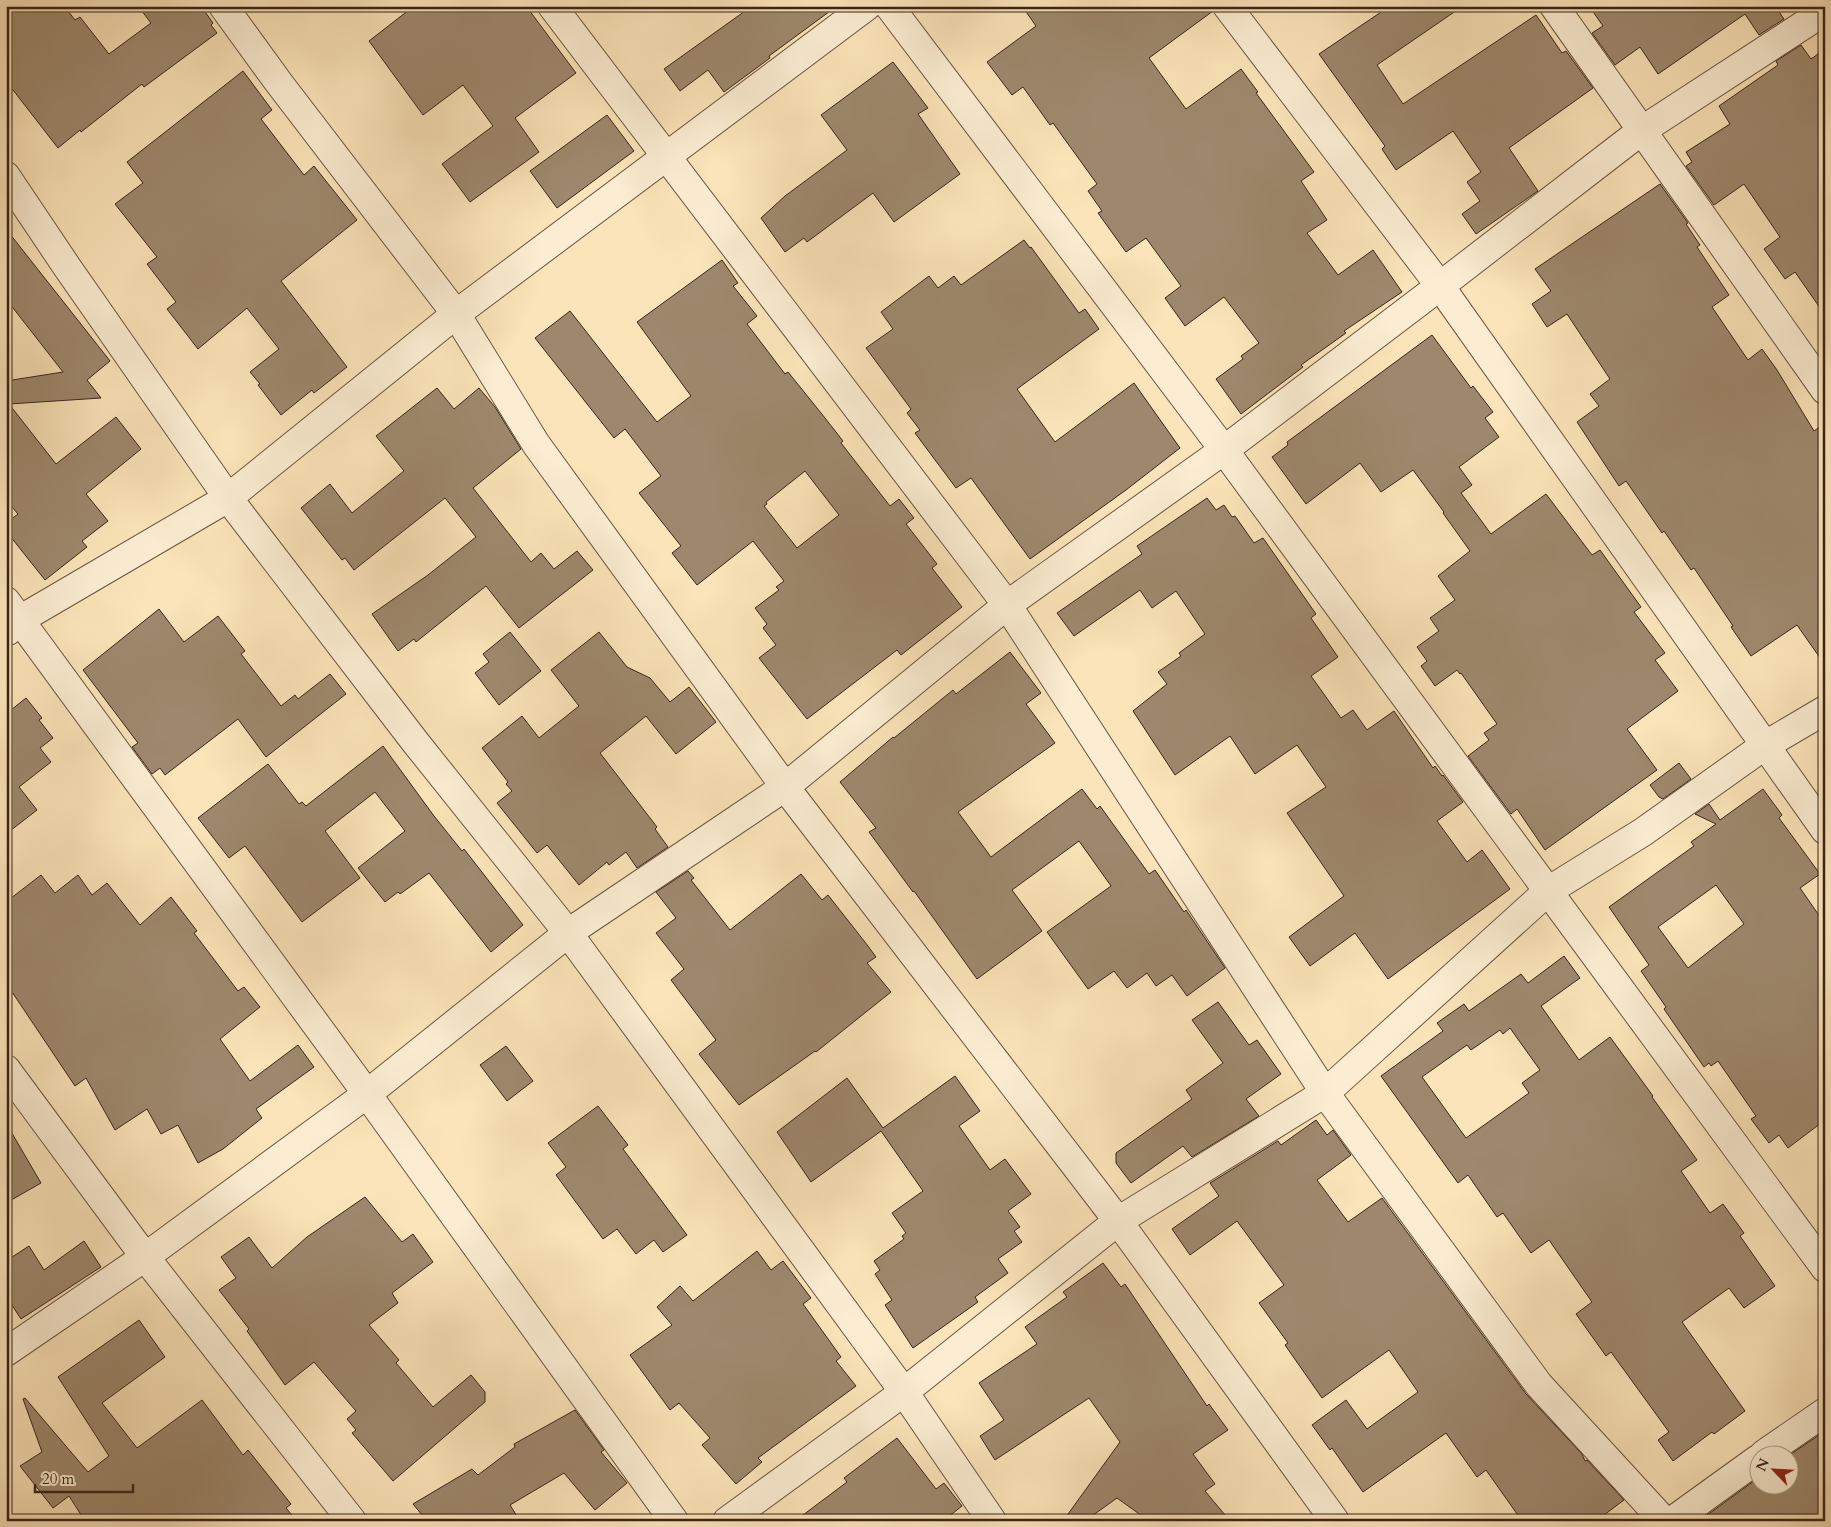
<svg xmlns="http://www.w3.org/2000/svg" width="1831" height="1527" font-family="Cardo,serif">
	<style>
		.building { fill: #9e886d; stroke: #39241a; fill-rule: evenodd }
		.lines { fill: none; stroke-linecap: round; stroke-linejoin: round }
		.minor-casing { stroke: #6a5442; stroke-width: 30 }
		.tertiary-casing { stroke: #6a5442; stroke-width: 30 }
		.minor { stroke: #fcedd2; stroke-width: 28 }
		.tertiary { stroke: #fcedd2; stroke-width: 28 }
	</style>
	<rect width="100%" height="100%" fill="#fbe4b9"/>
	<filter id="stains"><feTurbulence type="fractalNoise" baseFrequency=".004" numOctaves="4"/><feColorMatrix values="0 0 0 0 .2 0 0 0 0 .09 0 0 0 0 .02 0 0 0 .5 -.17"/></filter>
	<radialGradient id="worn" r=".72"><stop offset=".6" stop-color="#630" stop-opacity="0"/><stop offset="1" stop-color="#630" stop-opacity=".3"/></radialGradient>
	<!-- building -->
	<g class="building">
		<path d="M6,6H64L75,20L80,17L109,54L151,23L138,6H201L213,23L211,25L217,33L144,87L142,84L81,132L80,130L58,148L6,81Z"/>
		<path d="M414,6H526L576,73L515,118L539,152L470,202L442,164L493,126L463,85L423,115L369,41Z"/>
		<path d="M752,6H837L769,56L770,58L724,92L708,70L680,91L664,69Z"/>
		<path d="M1022,6H1212L1213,11L1149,58L1186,109L1241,69L1258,92L1256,93L1314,172L1301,181L1327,220L1307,233L1338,275L1373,250L1402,292L1344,331L1346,333L1301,365L1303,367L1241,414L1216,379L1243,359L1241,356L1259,343L1224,297L1185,326L1165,298L1181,286L1146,238L1126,252L1098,213L1102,211L1088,191L1097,184L1053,123L1050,125L1023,87L1012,95L987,62L1036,26Z"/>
		<path d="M1390,6H1463L1377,65L1403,104L1536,15L1562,53L1566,51L1593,88L1509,148L1538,191L1476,234L1462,214L1480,201L1467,182L1481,172L1453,131L1396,170L1382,149L1385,146L1319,54Z"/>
		<path d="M1589,6H1775L1784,19L1759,35L1745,14L1658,74L1640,47L1615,65L1592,33L1603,26Z"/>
		<path d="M1801,45L1811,59L1825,49V315L1795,272L1785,279L1764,249L1780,237L1744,184L1714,205L1686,166L1692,162L1686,152L1730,124L1719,106L1778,65L1776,61Z"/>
		<path d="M893,62L928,108L918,114L960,174L894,222L873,193L807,242L804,238L785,252L761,218L785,196L847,150L821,115Z"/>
		<path d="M243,71L272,110L261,119L304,175L314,166L357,220L281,281L347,367L314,393L312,390L281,415L258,385L260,384L250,372L279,349L247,308L198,349L167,309L176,302L147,264L157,257L115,204L143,183L127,162Z"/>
		<path d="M607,115L634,151L557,208L530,171Z"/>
		<path d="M1660,184L1688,223L1686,224L1700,245L1697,247L1729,295L1712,307L1748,360L1762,349L1777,370L1814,431L1825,423V665L1797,625L1751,656L1731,627L1733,626L1694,568L1691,570L1664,531L1662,533L1626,481L1619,486L1577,422L1599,406L1590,394L1610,379L1567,314L1547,327L1532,304L1551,291L1535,269Z"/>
		<path d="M6,229L110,361L87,380L101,398L9,404L56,464L116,417L141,449L86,494L108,521L82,541L87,547L45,580L6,531V523L18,514L6,500V381L63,372L6,299Z"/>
		<path d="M1024,240L1030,248L1031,247L1079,313L1085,309L1099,329L1017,389L1055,442L1134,383L1180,448L1126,490L1030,559L971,478L956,488L915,433L920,430L907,413L911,409L866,348L893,329L881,312L929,276L938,288L954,276L961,285Z"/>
		<path d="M722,260L738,283L733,286L757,316L747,324L785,374L788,372L825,418L843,441L841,443L890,506L899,499L914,518L906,524L937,564L932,568L962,607L901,655L897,650L807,719L759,658L776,645L763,628L767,624L755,608L779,590L776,587L784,581L753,541L697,585L672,553L681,546L639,493L661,476L625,429L614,438L535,338L570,311L657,422L691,396L637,322ZM805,471L839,515L797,548L764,506L767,504L766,502Z"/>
		<path d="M1432,335L1471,388L1473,386L1493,412L1485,418L1499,437L1459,467L1472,485L1461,493L1491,534L1546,494L1592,555L1600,550L1641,607L1634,612L1665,653L1655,660L1678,691L1627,729L1657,770L1545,850L1517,809L1511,814L1468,756L1489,740L1484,733L1497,724L1461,673L1460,674L1457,670L1435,686L1421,666L1427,661L1417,647L1439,631L1430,618L1455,600L1438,576L1470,551L1443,513L1444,512L1413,470L1381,492L1360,463L1306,504L1272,457L1288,445L1287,442Z"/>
		<path d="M437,388L454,409L479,388L495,407L521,449L473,488L531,562L541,553L554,569L577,551L593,570L519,628L486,586L416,642L414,639L398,651L372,614L428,575L476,537L445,498L354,570L345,558L342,560L301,508L330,484L352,513L404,471L376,436Z"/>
		<path d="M1207,498L1216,510L1224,505L1232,517L1235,516L1254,543L1263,538L1316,614L1311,618L1338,657L1311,676L1341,718L1353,710L1367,730L1394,711L1433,768L1435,766L1442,776L1443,775L1463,802L1437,821L1467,862L1482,850L1510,889L1388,979L1355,933L1310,966L1289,937L1344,896L1287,813L1326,787L1297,745L1255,774L1230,736L1175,775L1133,711L1167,684L1158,672L1181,656L1179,653L1205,634L1176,591L1152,608L1140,590L1074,636L1057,613L1142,554L1137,546Z"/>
		<path d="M159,609L184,642L218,616L245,651L241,654L281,706L295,695L298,699L330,674L346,694L266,757L238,719L165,775L160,768L152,774L132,747L138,743L83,670Z"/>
		<path d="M510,632L541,671L499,705L475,673L489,662L483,654Z"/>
		<path d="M599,632L627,667L650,678L670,702L689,687L716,722L676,754L646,716L600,753L657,827L655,829L668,847L637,868L626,852L609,865L607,862L579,885L547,845L537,853L497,803L512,791L506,784L508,782L482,748L522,716L539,738L579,706L551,670Z"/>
		<path d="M1010,652L1041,693L1026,704L1055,743L958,812L991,857L1082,789L1097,809L1100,806L1149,874L1155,870L1184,912L1186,910L1225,968L1187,996L1172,975L1156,986L1147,973L1127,988L1114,971L1088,989L1047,932L1111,886L1079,841L1012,890L1042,931L977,979L914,891L913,892L869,832L876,828L840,782L893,737L894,738L953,690L956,694Z"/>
		<path d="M26,698L42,718L39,720L53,738L40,748L51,762L19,787L37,810L6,834V714Z"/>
		<path d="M383,746L434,816L462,851L464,849L523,925L491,952L429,873L400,894L398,892L385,902L358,868L405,831L375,792L325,831L360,878L302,922L245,846L229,858L198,818L268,764L299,804L302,802L306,806Z"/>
		<path d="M1679,763L1691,779L1663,799L1659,797L1650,785Z"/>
		<path d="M1763,789L1782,815L1779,818L1820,874L1800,888L1825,924V1120L1788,1148L1779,1135L1769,1143L1751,1119L1756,1116L1718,1061L1711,1066L1709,1063L1704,1067L1664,1009L1666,1007L1641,971L1649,965L1609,907L1694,846L1691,842L1716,824L1695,814L1709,804L1720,820ZM1716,885L1744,924L1688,968L1658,927Z"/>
		<path d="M688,871L694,878L691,880L730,930L801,874L822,900L828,895L868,946L876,957L867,963L891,992L816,1052L815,1051L739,1105L699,1054L716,1040L671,980L684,969L656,933L676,918L656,892Z"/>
		<path d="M41,875L55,893L78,875L92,895L107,883L140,925L171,897L197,931L194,933L238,991L244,987L260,1007L220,1039L250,1081L298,1045L314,1067L256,1109L262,1118L223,1149L198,1163L178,1125L161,1134L147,1109L115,1130L86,1078L75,1086L6,983V902Z"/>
		<path d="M1564,956L1580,978L1541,1006L1579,1060L1610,1037L1653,1096L1652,1097L1697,1160L1681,1171L1710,1213L1723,1204L1744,1233L1740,1236L1775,1286L1744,1308L1729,1288L1682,1322L1745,1411L1714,1434L1712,1432L1673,1461L1658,1440L1669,1432L1611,1352L1606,1356L1576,1314L1592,1302L1549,1240L1531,1253L1503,1213L1497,1217L1468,1175L1458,1183L1381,1076L1443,1031L1437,1023L1464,1004L1469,1011L1521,974L1528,983ZM1510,1028L1540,1070L1522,1083L1529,1093L1466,1138L1422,1077L1467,1045L1471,1050L1500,1030L1503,1034Z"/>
		<path d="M1218,1002L1249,1045L1257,1040L1281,1074L1246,1099L1259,1116L1192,1157L1183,1146L1131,1183L1116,1163V1153L1192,1099L1186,1090L1223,1063L1192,1020Z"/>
		<path d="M506,1046L533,1081L507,1101L480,1065Z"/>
		<path d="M955,1076L980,1111L959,1126L990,1170L1005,1159L1031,1194L1008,1211L1020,1227L1014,1231L1022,1242L998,1259L1008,1273L975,1297L978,1302L913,1348L885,1305L892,1300L875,1274L880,1270L874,1261L904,1239L902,1236L906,1233L892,1213L923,1191L881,1131L811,1182L777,1132L847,1078L883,1128Z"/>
		<path d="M598,1106L628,1145L623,1149L687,1235L663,1252L654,1240L636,1254L617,1229L603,1239L556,1175L566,1167L548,1143Z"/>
		<path d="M1316,1120L1327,1135L1333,1130L1351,1155L1317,1180L1348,1222L1382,1198L1526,1394L1582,1454L1585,1461L1587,1460L1624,1500L1596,1521H1522L1486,1470L1477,1477L1446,1433L1363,1492L1332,1448L1330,1450L1312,1425L1346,1400L1367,1429L1418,1392L1389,1350L1322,1398L1285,1345L1288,1343L1259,1303L1284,1285L1237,1221L1190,1255L1172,1229L1219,1196L1210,1183L1278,1141L1281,1145Z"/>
		<path d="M6,1123L41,1183L6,1203Z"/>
		<path d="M365,1197L402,1242L413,1234L433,1262L392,1293L398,1303L369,1325L399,1360L396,1363L433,1407L471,1375L485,1392V1402L393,1481L352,1433L356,1430L347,1419L356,1411L314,1362L285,1385L247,1331L249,1329L219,1290L236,1278L221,1257L249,1237L272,1268L307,1237Z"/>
		<path d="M84,1241L101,1267L21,1319L6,1296V1261L29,1246L44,1270Z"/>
		<path d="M757,1251L771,1270L783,1261L811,1298L803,1304L841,1357L836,1361L856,1386L758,1458L762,1462L736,1484L702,1445L710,1438L679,1403L670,1410L630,1355L672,1325L657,1307L680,1286L693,1301Z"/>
		<path d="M1103,1263L1121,1287L1125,1284L1207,1406L1209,1404L1228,1430L1193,1454L1215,1484L1205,1491L1230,1521H1149L1117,1498L1085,1521H1063L1120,1442L1089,1398L995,1460L980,1436L1004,1420L979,1383L1037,1344L1025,1327L1067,1297L1063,1292Z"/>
		<path d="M139,1320L165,1357L102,1403L137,1448L202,1400L243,1455L248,1450L291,1504L286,1508L297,1521H85L69,1496L53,1508L20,1466L42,1452L23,1399L25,1398L88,1472L109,1456L58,1377Z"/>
		<path d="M575,1410L604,1450L601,1452L627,1483L595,1510L564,1473L510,1505L520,1521H427L413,1504L472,1469L478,1475L515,1447L514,1444Z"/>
		<path d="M1825,1431V1521H1699L1758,1478V1484H1788V1456Z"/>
		<path d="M897,1438L936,1489L944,1483L962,1506L943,1521H795L847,1482L844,1478Z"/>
	</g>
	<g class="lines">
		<!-- minor casing -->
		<g class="minor-casing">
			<g id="minor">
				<path d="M223,6L279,83L456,314L536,444L785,787L1118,1221L1335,1521"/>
				<path d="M552,6L1007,605L1325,1093L1539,1385L1664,1521"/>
				<path d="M889,6L1224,450L1825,1268"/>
				<path d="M1227,6L1440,286L1825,830"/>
				<path d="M1554,6L1825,390"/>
				<path d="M6,176L67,267L228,498L416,743L568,933L904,1392L992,1521"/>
				<path d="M6,601L367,1094L674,1521"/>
				<path d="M8,631L21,619L228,498L456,314L867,6"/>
				<path d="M6,1069L145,1257L352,1521"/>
				<path d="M6,1352L145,1257L367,1094L568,933L785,787L1007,605L1224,450L1440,286L1641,131L1825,11"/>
				<path d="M727,1521L904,1392L1118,1221L1325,1093L1548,891L1643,832L1764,746L1825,710"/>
			</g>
		</g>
		<!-- tertiary casing -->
		<g class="tertiary-casing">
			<g id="tertiary">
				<path d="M1764,1454L1825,1412"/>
				<path d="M1672,1521L1758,1459"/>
			</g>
		</g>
		<!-- minor -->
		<use href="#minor" class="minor"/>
		<!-- tertiary -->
		<use href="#tertiary" class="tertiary"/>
	</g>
	<!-- margin -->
	<rect width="1831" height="1527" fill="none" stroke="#fbe4b9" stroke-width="25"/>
	<rect x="8" y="8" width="1816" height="1512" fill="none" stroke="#39241a" stroke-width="2.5"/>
	<rect x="12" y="12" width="1806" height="1502" fill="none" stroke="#39241a"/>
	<!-- north arrow -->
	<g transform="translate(1774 1470) rotate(295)"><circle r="24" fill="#fcedd2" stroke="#ae9d88"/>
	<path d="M0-4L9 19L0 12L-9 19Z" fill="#8f2418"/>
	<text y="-8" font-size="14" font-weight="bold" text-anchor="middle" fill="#39241a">N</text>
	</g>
	<!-- scale -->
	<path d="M35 1484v8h98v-8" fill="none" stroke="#39241a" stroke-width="2.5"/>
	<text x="42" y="1484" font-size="15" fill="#39241a" stroke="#fcedd2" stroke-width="4" paint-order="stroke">20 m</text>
	<rect width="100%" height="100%" filter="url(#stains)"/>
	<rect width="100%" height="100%" fill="url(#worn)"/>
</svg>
